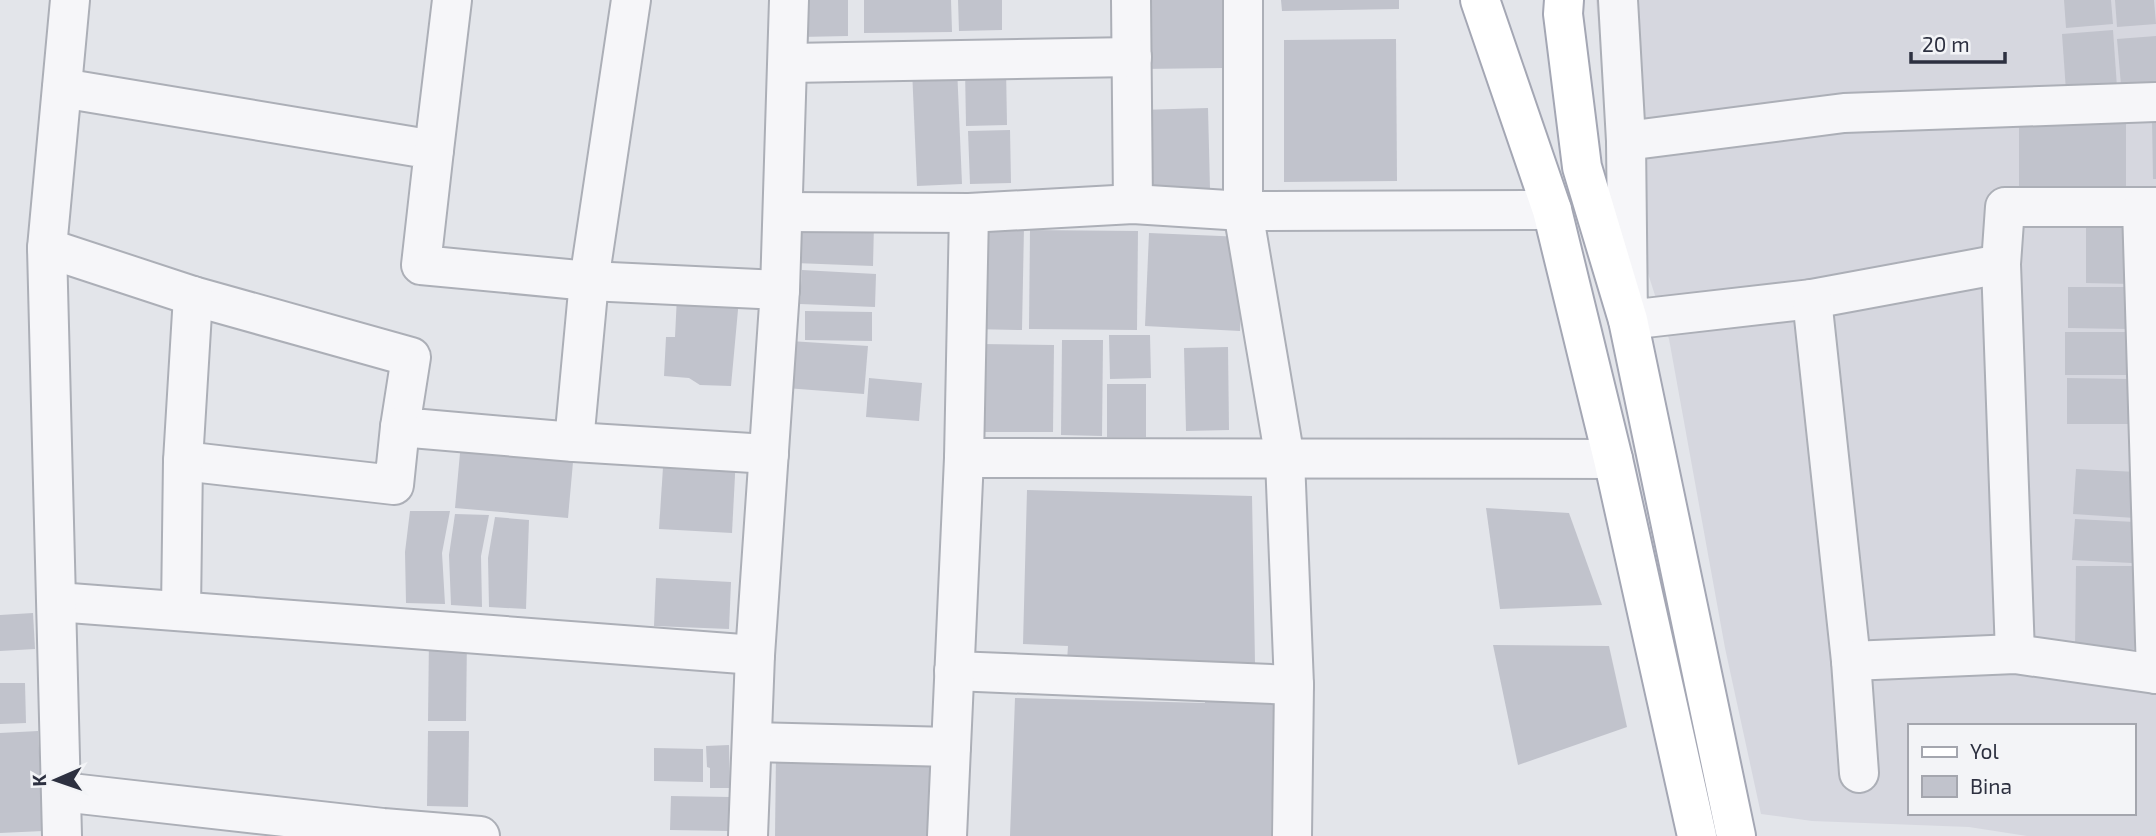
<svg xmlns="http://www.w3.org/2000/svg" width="2156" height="836" font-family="'Exo 2',sans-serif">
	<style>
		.built { fill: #d6d7df; fill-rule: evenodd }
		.building { fill: #c1c3cc }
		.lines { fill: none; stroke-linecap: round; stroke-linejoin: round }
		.minor-casing { stroke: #acafb7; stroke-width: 42 }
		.major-casing { stroke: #a4a7b4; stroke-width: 42 }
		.minor { stroke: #f6f6f9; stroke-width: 38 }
		.major { stroke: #fff; stroke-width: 38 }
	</style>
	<rect width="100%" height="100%" fill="#e3e5ea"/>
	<!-- built -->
	<path class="built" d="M1596,0H2156V836H2027L1969,827L1812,821L1761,814L1725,648L1669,339L1610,155ZM1909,726H2133V813H1909Z"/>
	<!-- building -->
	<g class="building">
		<path d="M800,0H848V36L800,37Z"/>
		<path d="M864,0H951L952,32L864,33Z"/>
		<path d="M958,0H1002V30L959,31Z"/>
		<path d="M1139,0H1223L1224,68L1140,69Z"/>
		<path d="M1281,0H1399V9L1282,11Z"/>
		<path d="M2064,0H2111L2113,24L2066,28Z"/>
		<path d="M2115,0H2154L2156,24L2117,27Z"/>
		<path d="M2113,30L2117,87L2066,91L2062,34Z"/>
		<path d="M2156,36V83L2121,85L2117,39Z"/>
		<path d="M1396,39L1397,181L1284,182V40Z"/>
		<path d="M957,67L962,184L917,186L912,69Z"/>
		<path d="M1006,67L1007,125L966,126L965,68Z"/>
		<path d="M1208,108L1210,189L1143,190L1140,110Z"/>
		<path d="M2152,119H2156V179H2153Z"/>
		<rect x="2019" y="120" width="107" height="72"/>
		<path d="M1010,130L1011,183L970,184L968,131Z"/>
		<path d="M2086,219H2132V284L2086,283Z"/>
		<path d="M797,221L874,224L873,266L795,263Z"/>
		<path d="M973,226L1024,227L1022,330L971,329Z"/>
		<path d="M1030,230L1138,231L1137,330L1029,329Z"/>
		<path d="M1149,233L1244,237L1240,331L1145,326Z"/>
		<path d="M802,270L876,274L875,307L800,304Z"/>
		<path d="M2068,287H2128V329L2068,328Z"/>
		<path d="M677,296L739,299L731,386L700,385L689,378L664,376L666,337H675Z"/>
		<path d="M805,311L872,312V341L805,340Z"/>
		<rect x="2065" y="332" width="65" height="43"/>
		<path d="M1109,335H1150L1151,378L1110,379Z"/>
		<path d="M1062,340H1103L1102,436L1061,435Z"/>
		<path d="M790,341L868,346L864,394L786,388Z"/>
		<path d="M981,344L1054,345L1053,432H980Z"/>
		<path d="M1228,347L1229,430L1186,431L1184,348Z"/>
		<path d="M869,378L922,383L919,421L866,417Z"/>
		<path d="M2067,378L2129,379L2128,424H2067Z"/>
		<rect x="1107" y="384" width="39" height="53"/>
		<path d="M461,442L574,451L568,518L455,508Z"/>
		<path d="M664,452L736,456L732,533L659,529Z"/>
		<path d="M2076,469L2137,472L2135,518L2073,514Z"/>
		<path d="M1027,490L1252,496L1255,663L1133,664L1067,661L1068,646L1023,644Z"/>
		<path d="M1486,508L1569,513L1602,605L1500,609Z"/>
		<path d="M410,511H450L442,553L445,604L406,603L405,552Z"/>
		<path d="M455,514L489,515L481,556L482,607L451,605L449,555Z"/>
		<path d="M495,517L529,520L526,609L489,607L488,558Z"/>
		<path d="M2075,519L2135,522L2132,563L2072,560Z"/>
		<path d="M2076,566H2136L2134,649L2075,648Z"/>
		<path d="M656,578L731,582L729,629L654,626Z"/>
		<path d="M33,613L35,649L0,651V615Z"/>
		<path d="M429,637H467L466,721H428Z"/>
		<path d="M1493,645L1609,646L1627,727L1518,765Z"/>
		<path d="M0,683H25L26,723L0,724Z"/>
		<path d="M1015,698L1205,703V700L1275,702L1271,836H1010Z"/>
		<path d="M38,731L43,831L0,833V733Z"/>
		<path d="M428,731H469L468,807L427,806Z"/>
		<path d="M729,745L730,788H710V768L707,767L706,746Z"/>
		<path d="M654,748L703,749V782L654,781Z"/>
		<path d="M776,754L930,755L929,836H775Z"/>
		<path d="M671,796L730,797L729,831L670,830Z"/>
	</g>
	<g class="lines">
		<!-- minor casing -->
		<g class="minor-casing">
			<g id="minor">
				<path d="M1131,0L1133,204"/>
				<path d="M1243,0V211L1285,459L1294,685L1292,836"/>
				<path d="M1618,0L1626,141L1628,320L1812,299L2001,264L2005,207H2156"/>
				<path d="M789,63L1132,57"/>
				<path d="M62,88L434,150L421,265L589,281L780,290"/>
				<path d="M1626,141L1844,113L2156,102"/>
				<path d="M434,150L452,0"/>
				<path d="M2142,208L2156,674"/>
				<path d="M783,212L969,213L1133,204L1243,211L1552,210"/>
				<path d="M47,248L193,296L411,357L400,427L574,442L769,454"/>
				<path d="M2001,264L2015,654"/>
				<path d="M1812,299L1851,661L1859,773"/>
				<path d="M574,442L589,281L631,0"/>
				<path d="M964,458L1613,459"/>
				<path d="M183,461L394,485L400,427"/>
				<path d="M57,602L755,655"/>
				<path d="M181,610L183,461L193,296"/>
				<path d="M1851,661L2015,654L2156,674"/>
				<path d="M954,671L1294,685"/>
				<path d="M753,742L951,747"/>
				<path d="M62,792L383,828L480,836"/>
				<path d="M62,836L47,248L70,0"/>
				<path d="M748,836L755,655L780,290L789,0"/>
				<path d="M947,836L964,458L969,213"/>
			</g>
		</g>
		<!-- major casing -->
		<g class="major-casing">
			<g id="major">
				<path d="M1480,0L1552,210L1613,459L1697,836"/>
				<path d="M1564,0L1563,14L1582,167L1628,320L1736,836"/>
			</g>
		</g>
		<!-- minor -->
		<use href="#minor" class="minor"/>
		<!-- major -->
		<use href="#major" class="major"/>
	</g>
	<!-- legend -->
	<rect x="1908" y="724" width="228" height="91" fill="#f3f4f7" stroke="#a4a6ae" stroke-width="2"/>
	<rect x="1922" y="747" width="35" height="10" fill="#ffffff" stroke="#a4a6ae" stroke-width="2"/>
	<text x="1970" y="759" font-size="21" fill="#2d3040">Yol</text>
	<rect x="1922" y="776" width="35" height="21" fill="#c1c3cc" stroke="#a4a6ae" stroke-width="2"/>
	<text x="1970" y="794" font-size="21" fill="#2d3040">Bina</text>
	<!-- north arrow -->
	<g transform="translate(56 780) rotate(268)" stroke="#f3f4f7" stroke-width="5" paint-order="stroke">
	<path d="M0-5L12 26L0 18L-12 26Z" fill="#2d3040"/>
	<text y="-10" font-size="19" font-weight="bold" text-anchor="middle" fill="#2d3040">K</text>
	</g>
	<!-- scale -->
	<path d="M1911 52v10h94v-10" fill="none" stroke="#2d3040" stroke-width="3.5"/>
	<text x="1922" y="52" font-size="21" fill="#2d3040" stroke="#f3f4f7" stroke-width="5" paint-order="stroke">20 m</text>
</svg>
